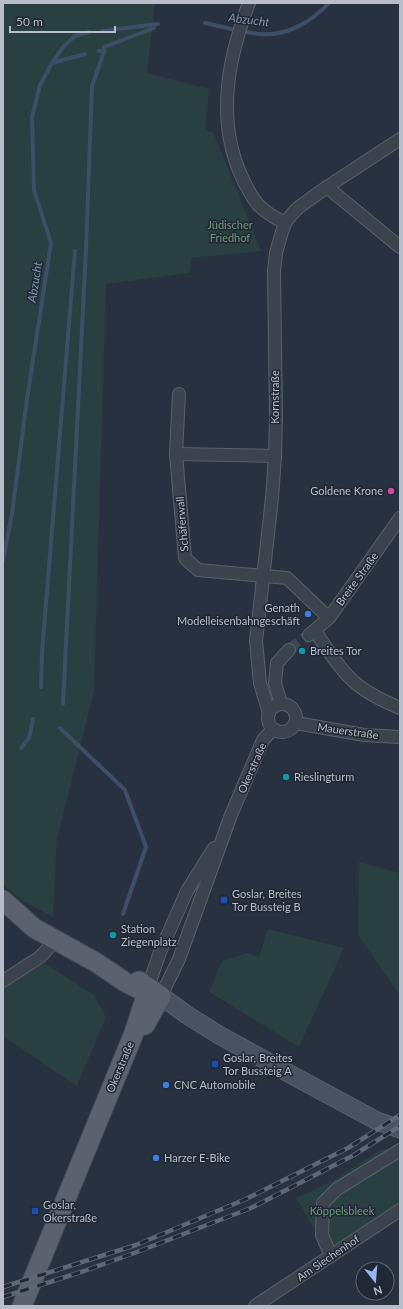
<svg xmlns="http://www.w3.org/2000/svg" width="403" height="1309" font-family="Lato,sans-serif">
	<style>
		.green { fill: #2a3f41 }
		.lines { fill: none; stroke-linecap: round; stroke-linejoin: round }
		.stream { stroke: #3e4e66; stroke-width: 4 }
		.street-tunnel { stroke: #3d4654; stroke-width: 12; stroke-dasharray: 12 6; stroke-linecap: butt }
		.street-casing { stroke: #59616c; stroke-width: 14 }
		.secondary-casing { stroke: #59616c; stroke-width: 19 }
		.primary-casing { stroke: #444c58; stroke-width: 21 }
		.street { stroke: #3b434f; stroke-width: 12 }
		.secondary { stroke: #495261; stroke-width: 17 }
		.primary { stroke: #59626e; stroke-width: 19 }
		.rail-casing { stroke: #5d6775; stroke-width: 4.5 }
		.rail { stroke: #202834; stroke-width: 3; stroke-dasharray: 9; stroke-linecap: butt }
		.hotel-dot { fill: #d1479c; stroke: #202834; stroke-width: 1.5 }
		.shop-dot { fill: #3f7fe0; stroke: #202834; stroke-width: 1.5 }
		.culture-dot { fill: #0f9aa8; stroke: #202834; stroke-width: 1.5 }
		.transit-dot { fill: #1a4fb4; stroke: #202834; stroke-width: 1.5 }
		.labels { text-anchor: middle; stroke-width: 3; stroke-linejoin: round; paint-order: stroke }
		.park-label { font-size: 11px; fill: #70987a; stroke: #202834 }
		.street-label { font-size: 11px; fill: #b7bec9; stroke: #202834 }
		.poi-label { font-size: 11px; fill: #b7bec9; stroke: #202834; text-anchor: start }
		.water-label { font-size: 12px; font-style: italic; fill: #8194af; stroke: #202834 }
	</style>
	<rect width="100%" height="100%" fill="#27313f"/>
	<!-- green -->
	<g class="green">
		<path d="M3,3H155L147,73L209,89L205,131L213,132L261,251L192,258L190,273L106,284L94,691L57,838L53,917L23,901L3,885Z"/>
		<path d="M359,862L400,873V995L358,935Z"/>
		<path d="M268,929L344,948L299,1047L209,992L222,961L247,953L259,957Z"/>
		<path d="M44,963L94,995L106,1017L77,1086L3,1036V988Z"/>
		<path d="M400,1148V1210L331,1256L296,1198L331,1182L380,1150Z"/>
	</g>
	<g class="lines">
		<!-- stream -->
		<g class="stream">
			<path d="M205,23C223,27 242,32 260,34C287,37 312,21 329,3"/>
			<path d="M102,31L158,24"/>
			<path d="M99,51L104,52V47L154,28"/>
			<path d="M52,63L85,54"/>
			<path d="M3,560L12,514L27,399L51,243L34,190L32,117L40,85L52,63L64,46L75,36L89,32"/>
			<path d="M41,687L42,652L75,251"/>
			<path d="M63,704L86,249L92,86L104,52"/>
			<path d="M60,728L125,790L146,847L123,914"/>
			<path d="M21,748L29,738L33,719"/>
		</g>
		<!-- street-tunnel -->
		<path class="street-tunnel" d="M289,650L309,635"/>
		<!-- street casing -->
		<g class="street-casing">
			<g id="street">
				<path d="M249,3C228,58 216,119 241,175C253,202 259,210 285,223"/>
				<path d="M327,187L400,247"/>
				<path d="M179,394L176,454L185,558L198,570L287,578L329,618"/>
				<path d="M176,454L275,456"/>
				<path d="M315,631C325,646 336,663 348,676C362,691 381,700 400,708"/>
				<path d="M309,635L329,618L400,518"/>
				<path d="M281,704L275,683L277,663L289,650"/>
				<circle cx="282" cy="718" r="14"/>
				<path d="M269,713L260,683L256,641L272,498L275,456L276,418L274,271L276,253L281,235L285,223L292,214L299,207L327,187L400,139"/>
				<path d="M296,723L364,735L400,737"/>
				<path d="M3,981L40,957L56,940"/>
				<path d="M148,987L160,952L187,891L214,848"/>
				<path d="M161,996L179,959L231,815L263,740L273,729"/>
				<path d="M331,1256L322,1235L323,1203L337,1189L400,1150"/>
				<path d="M255,1306L400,1210"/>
			</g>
		</g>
		<!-- secondary casing -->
		<g class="secondary-casing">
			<path id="secondary" d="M161,996L187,1015L219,1035L290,1074L377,1121L400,1129"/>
		</g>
		<!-- primary casing -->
		<g class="primary-casing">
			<g id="primary">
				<path d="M3,900L34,928L97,963L125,982L147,993L134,1033L22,1306"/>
				<path d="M139,981L161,996L145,1025"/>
			</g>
		</g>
		<!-- street -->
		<use href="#street" class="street"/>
		<!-- secondary -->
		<use href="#secondary" class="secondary"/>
		<!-- primary -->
		<use href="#primary" class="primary"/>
		<!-- rail casing -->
		<g class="rail-casing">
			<g id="rail">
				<path d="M3,1287L136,1245L246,1199L348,1148L400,1115"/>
				<path d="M3,1297L84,1271L137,1252L251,1208L354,1155L400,1126"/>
			</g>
		</g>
		<!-- rail -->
		<use href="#rail" class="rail"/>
	</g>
	<!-- markers -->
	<circle class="hotel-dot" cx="391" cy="491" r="4"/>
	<g class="shop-dot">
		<circle cx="308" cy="614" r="4"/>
		<circle cx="166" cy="1085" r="4"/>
		<circle cx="156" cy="1158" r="4"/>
	</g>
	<g class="culture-dot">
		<circle cx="302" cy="651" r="4"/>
		<circle cx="286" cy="777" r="4"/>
		<circle cx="113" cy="935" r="4"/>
	</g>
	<g class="transit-dot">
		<rect x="220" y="896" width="8" height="8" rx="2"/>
		<rect x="211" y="1060" width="8" height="8" rx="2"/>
		<rect x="31" y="1207" width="8" height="8" rx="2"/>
	</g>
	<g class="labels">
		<!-- park labels -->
		<g class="park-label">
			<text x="230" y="229">Jüdischer<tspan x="230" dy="13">Friedhof</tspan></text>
			<text x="342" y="1215">Köppelsbleek</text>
		</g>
		<!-- street labels -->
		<g class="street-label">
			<text transform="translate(275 397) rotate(-90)" y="4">Kornstraße</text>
			<text transform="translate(182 524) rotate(-95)" y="4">Schäferwall</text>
			<text transform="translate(357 579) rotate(-54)" y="4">Breite Straße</text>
			<text transform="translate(348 731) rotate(8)" y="4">Mauerstraße</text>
			<text transform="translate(252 768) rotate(-66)" y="4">Okerstraße</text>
			<text transform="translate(120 1067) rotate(-67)" y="4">Okerstraße</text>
			<text transform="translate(328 1258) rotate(-34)" y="4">Am Siechenhof</text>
		</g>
		<!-- poi labels -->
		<g class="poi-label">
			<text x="383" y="495" text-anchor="end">Goldene Krone</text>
			<text x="300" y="612" text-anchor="end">Genath<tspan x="300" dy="13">Modelleisenbahngeschäft</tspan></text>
			<text x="310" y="655">Breites Tor</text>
			<text x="294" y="781">Rieslingturm</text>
			<text x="232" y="898">Goslar, Breites<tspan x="232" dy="13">Tor Bussteig B</tspan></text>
			<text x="121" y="933">Station<tspan x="121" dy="13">Ziegenplatz</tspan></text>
			<text x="223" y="1062">Goslar, Breites<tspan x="223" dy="13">Tor Bussteig A</tspan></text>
			<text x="174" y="1089">CNC Automobile</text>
			<text x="164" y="1162">Harzer E-Bike</text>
			<text x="43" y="1209">Goslar,<tspan x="43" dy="13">Okerstraße</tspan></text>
		</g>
		<!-- water labels -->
		<g class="water-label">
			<text transform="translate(249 20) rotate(7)" y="4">Abzucht</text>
			<text transform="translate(35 282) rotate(-81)" y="4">Abzucht</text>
		</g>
	</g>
	<!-- border -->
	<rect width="403" height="1309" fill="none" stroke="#b7bec9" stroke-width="8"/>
	<!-- north arrow -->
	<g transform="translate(375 1281) rotate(163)"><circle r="19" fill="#202834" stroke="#5c6470"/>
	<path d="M0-3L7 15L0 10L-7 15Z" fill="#94b8f1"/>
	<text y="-6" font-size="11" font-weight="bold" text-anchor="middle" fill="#b7bec9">N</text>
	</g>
	<!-- scale -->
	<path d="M10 26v6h105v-6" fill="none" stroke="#b7bec9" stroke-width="2"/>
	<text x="16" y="26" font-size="12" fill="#b7bec9" stroke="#202834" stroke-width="3" paint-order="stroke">50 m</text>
</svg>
